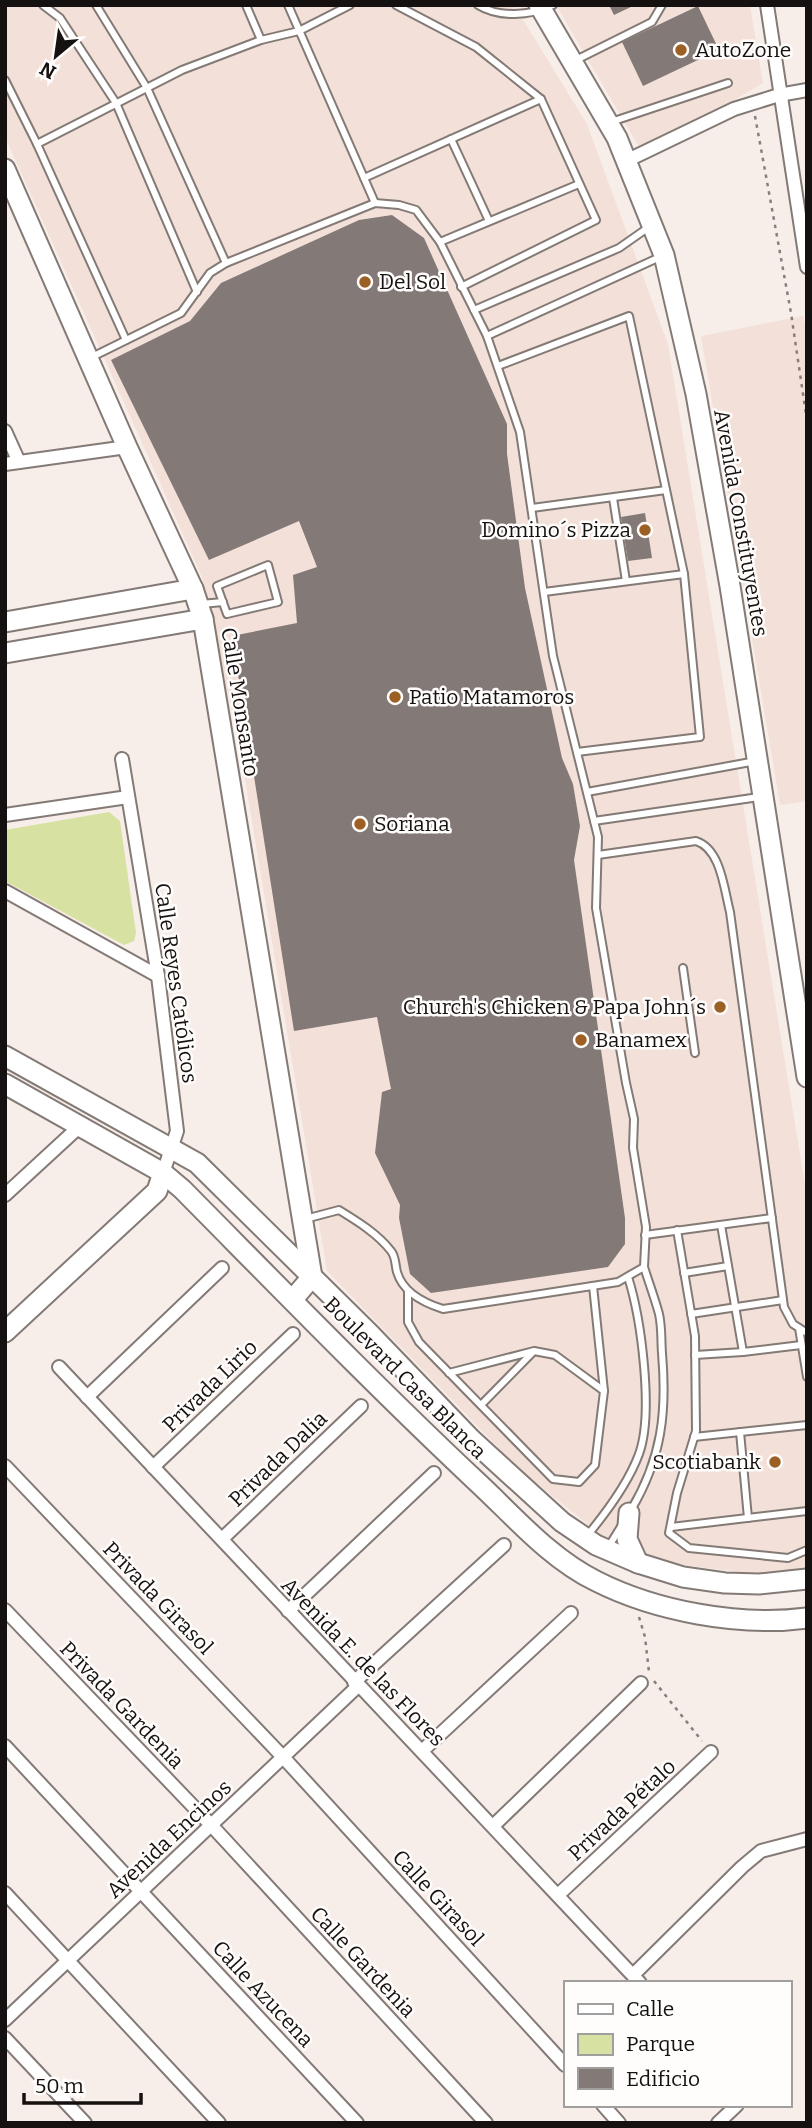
<svg xmlns="http://www.w3.org/2000/svg" width="812" height="2128" font-family="Bitter,serif">
	<style>
		.built { fill: #f3e1d9 }
		.green { fill: #d6e1a2 }
		.building { fill: #837977 }
		.lines { fill: none; stroke-linecap: round; stroke-linejoin: round }
		.lane-casing { stroke: #837a76; stroke-width: 10 }
		.street-casing { stroke: #837a76; stroke-width: 16 }
		.secondary-casing { stroke: #837a76; stroke-width: 23 }
		.path { stroke: #867f7c; stroke-width: 2.5; stroke-dasharray: 3.5 5; stroke-linecap: butt }
		.lane { stroke: #fff; stroke-width: 6 }
		.street { stroke: #fff; stroke-width: 12 }
		.secondary { stroke: #fff; stroke-width: 19 }
		.poi-dot { fill: #9d6024; stroke: #fffdfc; stroke-width: 2.5 }
		.labels { text-anchor: middle; stroke-width: 5; stroke-linejoin: round; paint-order: stroke }
		.poi-label { font-size: 21px; fill: #151110; stroke: #fffdfc; text-anchor: start }
		.street-label { font-size: 21px; fill: #151110; stroke: #fffdfc }
	</style>
	<rect width="100%" height="100%" fill="#f8eee9"/>
	<!-- built -->
	<g class="built">
		<path d="M5,5H514L587,124L668,344L807,1197V1572L778,1577L668,1563L614,1545L521,1471L327,1271L238,738L202,577L5,137Z"/>
		<path d="M556,5H750L763,83L716,111L639,147Z"/>
		<path d="M803,316L807,331V801L780,805L701,336Z"/>
	</g>
	<!-- green -->
	<path class="green" d="M109,812L120,821L136,933L134,941L124,945L5,881V830Z"/>
	<!-- building -->
	<g class="building">
		<path d="M609,5H635L614,15Z"/>
		<path d="M698,6L719,50L643,86L622,42Z"/>
		<path d="M392,215L424,238L507,424V454L525,588L562,758L573,784L580,826L574,860L625,1218V1244L608,1267L431,1293L410,1274L399,1218L400,1205L375,1153L382,1092L391,1089L377,1017L294,1031L232,636L297,623L293,575L317,567L299,521L209,560L111,360L190,321L221,283L359,220Z"/>
		<path d="M645,513L652,558L628,561L621,517Z"/>
	</g>
	<g class="lines">
		<!-- lane casing -->
		<g class="lane-casing">
			<g id="lane">
				<path d="M43,5L60,18L116,103L197,292"/>
				<path d="M96,5L147,88L226,263"/>
				<path d="M246,5L261,40"/>
				<path d="M288,5L375,203"/>
				<path d="M396,5L476,47L541,99L596,220L461,287"/>
				<path d="M478,5C499,18 530,16 553,5"/>
				<path d="M574,61L652,22L662,5"/>
				<path d="M5,80L37,144"/>
				<path d="M611,122L728,83"/>
				<path d="M451,139L489,221"/>
				<path d="M364,178L541,99"/>
				<path d="M440,242L579,184"/>
				<path d="M474,310L619,248L649,227"/>
				<path d="M487,336L660,257"/>
				<path d="M126,340L37,144L182,70L261,40L299,31L350,5"/>
				<path d="M92,357L181,313L210,273L226,263L375,203L399,205L416,210L440,242L487,336L520,432L553,656L598,837L596,908L626,1083L634,1119L633,1148L646,1227L644,1267L618,1282L443,1309C424,1303 403,1293 397,1272C395,1265 396,1257 391,1251C378,1234 357,1221 339,1210L305,1219"/>
				<path d="M498,366L629,316L684,574L700,737L577,752"/>
				<path d="M613,498L626,581"/>
				<path d="M532,508L666,490"/>
				<path d="M268,565L278,602L227,614L217,586Z"/>
				<path d="M544,592L684,574"/>
				<path d="M201,604L223,602"/>
				<path d="M587,792L756,761"/>
				<path d="M594,821L759,797"/>
				<path d="M598,855L696,841C721,849 724,889 730,912L784,1307L793,1324L807,1333"/>
				<path d="M683,968L695,1053"/>
				<path d="M721,1225L743,1352L801,1345"/>
				<path d="M677,1230L695,1336L696,1431L677,1493L669,1533L689,1548L788,1558L807,1550"/>
				<path d="M645,1235L772,1218"/>
				<path d="M684,1273L728,1266"/>
				<path d="M408,1291V1322L419,1342L553,1479L579,1482L595,1465L604,1391L593,1286"/>
				<path d="M691,1314L783,1300"/>
				<path d="M799,1328L807,1377"/>
				<path d="M695,1355L743,1352"/>
				<path d="M449,1373L534,1351L555,1355L604,1391"/>
				<path d="M481,1405L533,1352"/>
				<path d="M740,1432L748,1518"/>
				<path d="M694,1437L807,1425"/>
				<path d="M631,1510C662,1458 667,1412 662,1353C661,1340 662,1327 659,1314C655,1299 649,1283 644,1267"/>
				<path d="M671,1527L807,1511"/>
				<path d="M586,1537C606,1513 628,1484 639,1454C654,1413 641,1318 628,1277"/>
				<path d="M609,1546L622,1525"/>
			</g>
		</g>
		<!-- street casing -->
		<g class="street-casing">
			<g id="street">
				<path d="M767,5L807,267"/>
				<path d="M626,161L734,109L779,95L807,90"/>
				<path d="M5,431L19,462"/>
				<path d="M5,464L127,447"/>
				<path d="M122,759L158,976L177,1131L163,1173"/>
				<path d="M5,815L128,797"/>
				<path d="M5,891L158,976"/>
				<path d="M5,1195L80,1126"/>
				<path d="M59,1367L640,1983"/>
				<path d="M87,1397L222,1268"/>
				<path d="M5,1466L283,1757L565,2065"/>
				<path d="M153,1467L293,1334"/>
				<path d="M222,1539L361,1406"/>
				<path d="M5,1610L212,1826L486,2123"/>
				<path d="M288,1611L434,1473"/>
				<path d="M354,1682L504,1545"/>
				<path d="M5,1746L357,2123"/>
				<path d="M422,1751L571,1613"/>
				<path d="M493,1826L641,1683"/>
				<path d="M5,1893L219,2123"/>
				<path d="M558,1895L711,1752"/>
				<path d="M633,1975L742,1867L761,1851L807,1839"/>
				<path d="M5,2020L358,1686"/>
				<path d="M5,2038L85,2123"/>
				<path d="M603,2105L619,2123"/>
				<path d="M718,2123L737,2105"/>
			</g>
		</g>
		<!-- secondary casing -->
		<g class="secondary-casing">
			<g id="secondary">
				<path d="M539,5L617,138L664,255L696,394L730,586L807,1077"/>
				<path d="M5,169L127,447L193,589L203,619L312,1277L293,1299"/>
				<path d="M5,622L193,589"/>
				<path d="M5,653L203,619"/>
				<path d="M5,1056L197,1163L371,1335L471,1439L562,1522L596,1545L638,1563L683,1577L725,1583L759,1584L807,1579"/>
				<path d="M5,1084L163,1173L182,1189C279,1287 375,1386 475,1480C513,1515 549,1558 596,1581C655,1611 740,1627 807,1618"/>
				<path d="M5,1332L157,1191L163,1173"/>
				<path d="M629,1513L627,1539L638,1563"/>
			</g>
		</g>
		<!-- path -->
		<g class="path">
			<path d="M755,116L791,313L807,421"/>
			<path d="M639,1617L645,1637L649,1672"/>
			<path d="M654,1681L702,1741"/>
		</g>
		<!-- lane -->
		<use href="#lane" class="lane"/>
		<!-- street -->
		<use href="#street" class="street"/>
		<!-- secondary -->
		<use href="#secondary" class="secondary"/>
	</g>
	<!-- markers -->
	<g class="poi-dot">
		<circle cx="681" cy="50" r="7"/>
		<circle cx="365" cy="282" r="7"/>
		<circle cx="645" cy="530" r="7"/>
		<circle cx="395" cy="697" r="7"/>
		<circle cx="360" cy="824" r="7"/>
		<circle cx="720" cy="1007" r="7"/>
		<circle cx="581" cy="1040" r="7"/>
		<circle cx="775" cy="1462" r="7"/>
	</g>
	<g class="labels">
		<!-- poi labels -->
		<g class="poi-label">
			<text x="695" y="57">AutoZone</text>
			<text x="379" y="289">Del Sol</text>
			<text x="631" y="537" text-anchor="end">Domino´s Pizza</text>
			<text x="409" y="704">Patio Matamoros</text>
			<text x="374" y="831">Soriana</text>
			<text x="706" y="1014" text-anchor="end">Church's Chicken &amp; Papa John´s</text>
			<text x="595" y="1047">Banamex</text>
			<text x="761" y="1469" text-anchor="end">Scotiabank</text>
		</g>
		<!-- street labels -->
		<g class="street-label">
			<text transform="translate(741 523) rotate(80)" y="7">Avenida Constituyentes</text>
			<text transform="translate(240 702) rotate(81)" y="7">Calle Monsanto</text>
			<text transform="translate(176 983) rotate(82)" y="7">Calle Reyes Católicos</text>
			<text transform="translate(405 1378) rotate(45)" y="7">Boulevard Casa Blanca</text>
			<text transform="translate(210 1386) rotate(-44)" y="7">Privada Lirio</text>
			<text transform="translate(278 1459) rotate(-44)" y="7">Privada Dalia</text>
			<text transform="translate(158 1598) rotate(46)" y="7">Privada Girasol</text>
			<text transform="translate(363 1662) rotate(46)" y="7">Avenida E. de las Flores</text>
			<text transform="translate(122 1705) rotate(46)" y="7">Privada Gardenia</text>
			<text transform="translate(622 1810) rotate(-43)" y="7">Privada Pétalo</text>
			<text transform="translate(169 1839) rotate(-43)" y="7">Avenida Encinos</text>
			<text transform="translate(438 1898) rotate(47)" y="7">Calle Girasol</text>
			<text transform="translate(363 1962) rotate(47)" y="7">Calle Gardenia</text>
			<text transform="translate(263 1994) rotate(47)" y="7">Calle Azucena</text>
		</g>
	</g>
	<!-- border -->
	<rect width="812" height="2128" fill="none" stroke="#151110" stroke-width="14"/>
	<!-- legend -->
	<rect x="564" y="1981" width="228" height="126" fill="#fffdfc" stroke="#a19f9e" stroke-width="2"/>
	<rect x="578" y="2004" width="35" height="10" fill="#ffffff" stroke="#a19f9e" stroke-width="2"/>
	<text x="626" y="2016" font-size="21" fill="#151110">Calle</text>
	<rect x="578" y="2034" width="35" height="21" fill="#d6e1a2" stroke="#a19f9e" stroke-width="2"/>
	<text x="626" y="2051" font-size="21" fill="#151110">Parque</text>
	<rect x="578" y="2068" width="35" height="21" fill="#837977" stroke="#a19f9e" stroke-width="2"/>
	<text x="626" y="2086" font-size="21" fill="#151110">Edificio</text>
	<!-- north arrow -->
	<g transform="translate(56 56) rotate(209)" stroke="#fffdfc" stroke-width="5" paint-order="stroke">
	<path d="M0-5L12 26L0 18L-12 26Z" fill="#151110"/>
	<text y="-10" font-size="19" font-weight="bold" text-anchor="middle" fill="#151110">N</text>
	</g>
	<!-- scale -->
	<path d="M24 2093v10h117v-10" fill="none" stroke="#151110" stroke-width="3.5"/>
	<text x="35" y="2093" font-size="21" fill="#151110" stroke="#fffdfc" stroke-width="5" paint-order="stroke">50 m</text>
</svg>
